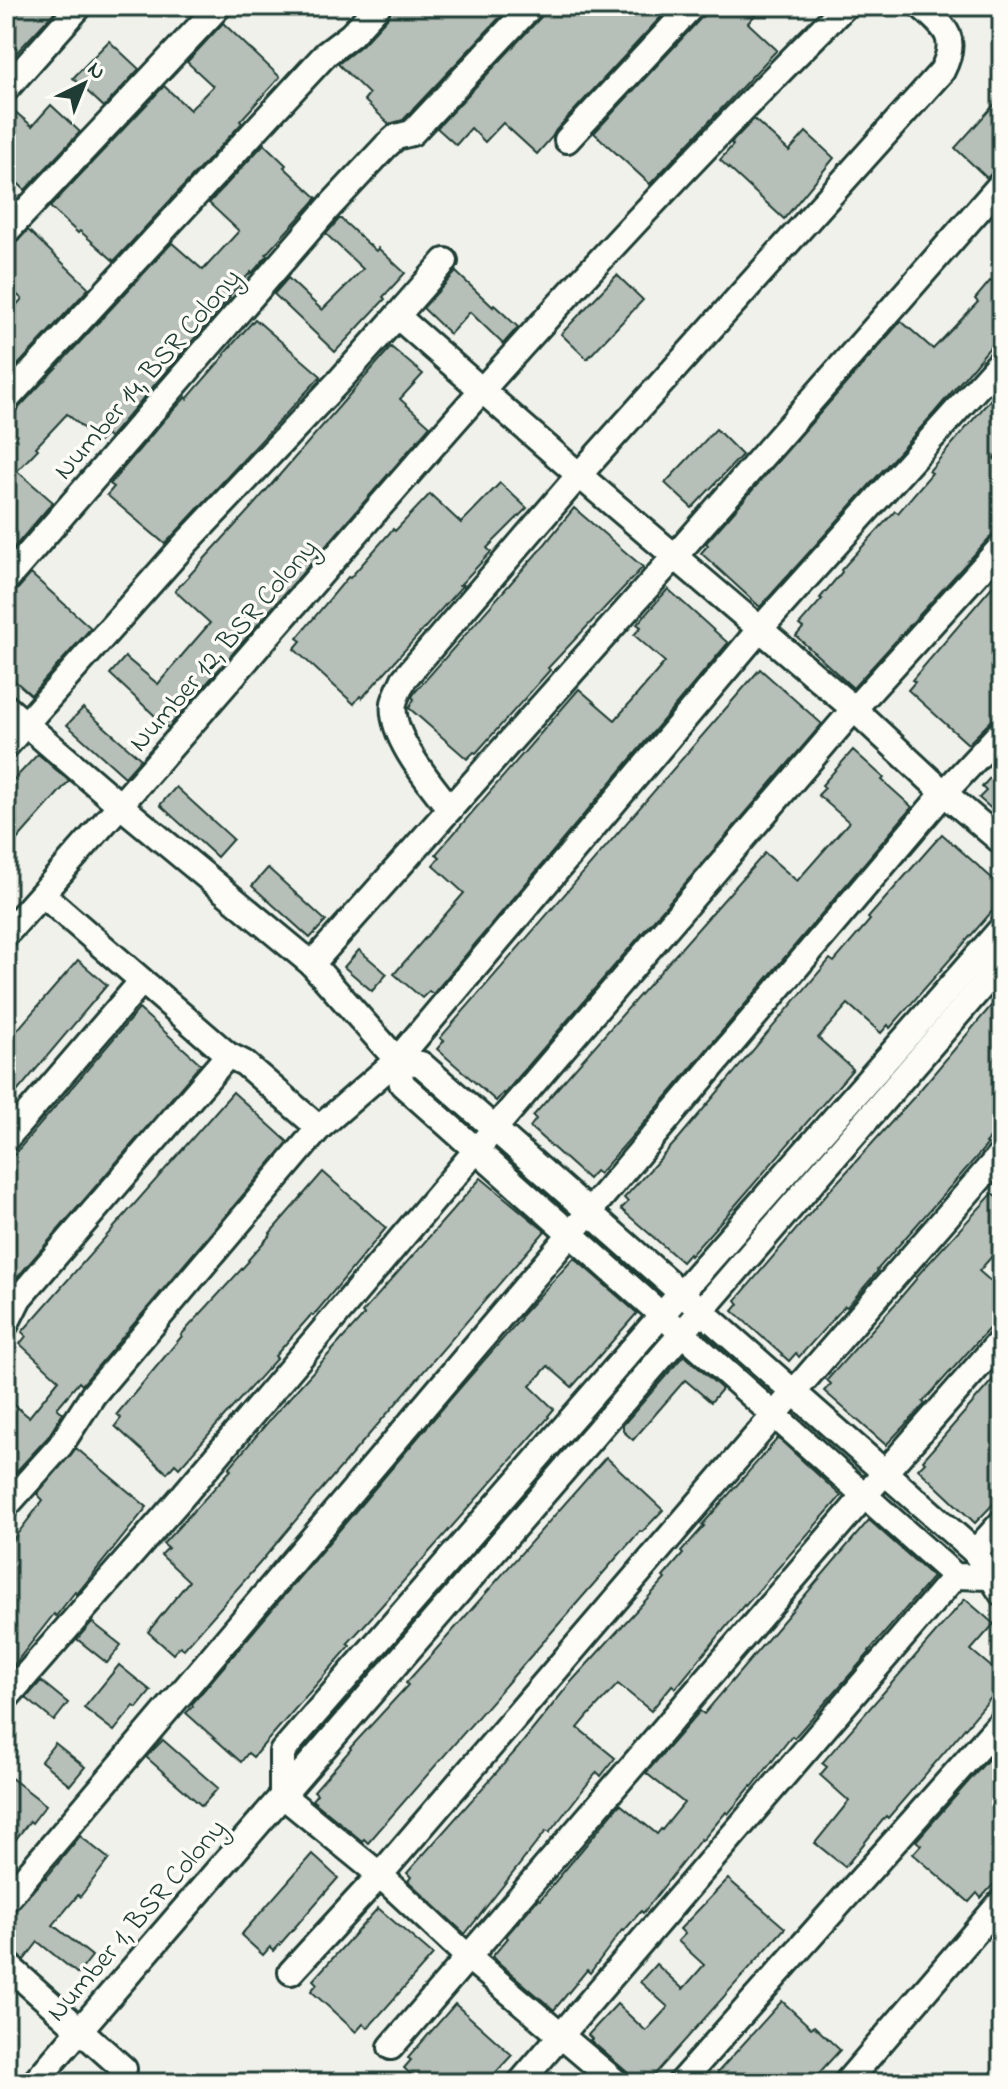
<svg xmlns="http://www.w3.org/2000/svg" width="1008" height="2089" font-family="'Indie Flower',sans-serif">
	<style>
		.building { fill: #b6bfb8; stroke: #1f3d34; stroke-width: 2 }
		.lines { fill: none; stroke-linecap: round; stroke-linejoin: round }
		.minor-casing { stroke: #1f3d34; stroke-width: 30 }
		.minor { stroke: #fdfcf7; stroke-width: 24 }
		.labels { text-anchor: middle; stroke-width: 7; stroke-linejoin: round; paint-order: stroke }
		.street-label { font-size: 28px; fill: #1f3d34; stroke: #fdfcf7 }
	</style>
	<rect width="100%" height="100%" fill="#f0f1eb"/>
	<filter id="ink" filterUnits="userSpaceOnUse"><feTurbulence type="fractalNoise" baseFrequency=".0125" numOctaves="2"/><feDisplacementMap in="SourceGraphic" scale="16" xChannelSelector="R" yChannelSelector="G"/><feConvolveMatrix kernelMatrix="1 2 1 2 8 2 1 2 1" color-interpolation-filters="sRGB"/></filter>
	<g filter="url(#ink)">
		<!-- building -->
		<g class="building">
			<path d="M6,6H60L6,64Z"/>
			<path d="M393,6H490L501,16L403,120L389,124L364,100L369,94L338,64L362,45L389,16Z"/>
			<path d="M546,6H671L556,130L552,137L537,154L503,123L485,142L471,128L456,145L437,128L542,16Z"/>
			<path d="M707,6H763L748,23L777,50L650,184L594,133L703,16Z"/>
			<path d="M223,23L280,77L240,121L242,123L114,261L80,231L78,233L50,207L164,86L190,110L213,86L187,62Z"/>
			<path d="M109,41L139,69L104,107L73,78Z"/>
			<path d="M1002,96V168L996,169L987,178L955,148Z"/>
			<path d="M6,104L32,126L51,105L80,132L25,190L6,172Z"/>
			<path d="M754,119L789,151L806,132L834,158L784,219L720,160L733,145L731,143Z"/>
			<path d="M264,144L286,165L284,167L317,198L266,254L267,256L252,273L251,272L229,296L230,297L109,438L106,435L99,442L67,414L36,447L38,449L17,471L53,502L6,557V415L17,410L172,243L203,270L239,231L209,203Z"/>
			<path d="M339,219H341L376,251L378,248L405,273L383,297L385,299L335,352L274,294L288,278L322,310L363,269L326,234Z"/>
			<path d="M28,230L89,288L6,378V316L22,299L6,285V247L16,243Z"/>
			<path d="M1002,271V338L993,347L991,346L934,413L760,607L701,553L708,545L706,543L901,321L933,349L978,302L975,299L990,281L992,282Z"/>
			<path d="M456,272L493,307L494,305L518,327L503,344L470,312L450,334L423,308Z"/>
			<path d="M617,275L643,300L587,359L561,334Z"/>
			<path d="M255,319L321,376L165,544L107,495L114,487L110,484L165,419L186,397L187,399L225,355L224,354Z"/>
			<path d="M391,347L423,374L400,399L430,426L168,728L110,674L125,657L158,684L184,653L210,623L175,591L250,509Z"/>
			<path d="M1002,386V449L994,458L1002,467V524L853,688L796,636L803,628L799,625L822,599L820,598L842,572L841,570L895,511L898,513L932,473L929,471Z"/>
			<path d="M716,429L742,455L692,508L665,483Z"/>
			<path d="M500,483L527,508L487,548L491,552L460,585H463L362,698L360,696L354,704L294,649L301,641L297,638L348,577L350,578L393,529L395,531L430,494L461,523Z"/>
			<path d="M574,508L643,567L548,668L550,670L476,753L474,752L467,759L409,708L414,699L412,697L415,692L545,544Z"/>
			<path d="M31,574L91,628L31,695L6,673V595L17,590Z"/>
			<path d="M1002,575V713L991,721L968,744L908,690L915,682L912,680Z"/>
			<path d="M668,589L728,643L433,994L429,991L422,998L394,974L464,893L433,865L440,857L436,854L579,689L615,720L642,689L665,662L634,635L641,627L637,624Z"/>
			<path d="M760,669L822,724L504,1094L503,1093L496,1101L437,1049L444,1041L440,1038Z"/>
			<path d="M83,708L141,759L125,777L67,725Z"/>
			<path d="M853,750L884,778L882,780L912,807L658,1107L599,1174L595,1171L588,1179L530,1127L536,1119L533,1116L765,853L797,881L849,822L818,795L825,788L822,785Z"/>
			<path d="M38,754L69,781L6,852V788Z"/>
			<path d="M1002,764V818L979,798L986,791L982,787Z"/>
			<path d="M176,787L233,839L217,857L160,805Z"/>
			<path d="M942,834L1002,887V900L890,1028L888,1025L881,1033L848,1004L818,1038L853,1069L733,1208L690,1256L689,1254L682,1262L621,1209L628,1202L624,1198L679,1138L830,959L834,962L870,920L868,918Z"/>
			<path d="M268,868L326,921L310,938L252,886Z"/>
			<path d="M359,950L387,974L372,991L344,967Z"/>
			<path d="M78,960L107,985L6,1105V1043Z"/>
			<path d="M991,1006L1002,1016V1125L986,1143L988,1144L877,1270L878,1271L847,1307L845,1306L799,1357L796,1353L789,1361L733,1311L739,1304L736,1300L823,1198L914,1097Z"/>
			<path d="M139,1009L201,1064L16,1279L6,1271V1164Z"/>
			<path d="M233,1092L288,1142L82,1385L79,1382L57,1408L63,1413L48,1437L13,1475L6,1470V1441L13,1433L6,1428V1398L29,1417L59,1380L20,1344L26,1336L22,1332Z"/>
			<path d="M323,1172L386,1228L313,1316L311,1315L275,1356L277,1358L224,1417L179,1468L175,1464L167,1473L115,1426L121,1418L117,1414L182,1336L181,1335L249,1261L248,1260L271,1234L270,1233Z"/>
			<path d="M481,1178L545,1231L316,1496L259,1564L184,1649L180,1646L173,1654L148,1632L189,1581L161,1555L168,1548L163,1544L231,1470L229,1468L273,1416L364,1315L362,1313Z"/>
			<path d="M993,1193L1002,1200V1245L979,1271L1002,1291V1314L923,1402L925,1404L886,1445L824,1391L831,1384L827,1380L895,1304L917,1278L916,1277Z"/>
			<path d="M574,1258L637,1313L572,1387L548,1366L530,1386L554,1409L548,1416L549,1417L369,1620L347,1644L350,1646L253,1757L248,1753L241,1762L186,1713L193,1706L192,1704L459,1389L521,1318L520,1317Z"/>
			<path d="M684,1355L722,1389L711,1402L685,1380L633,1440L623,1431V1425Z"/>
			<path d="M1002,1369V1495L975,1523L918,1469L925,1462L923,1460Z"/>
			<path d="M778,1438L841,1496L745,1606L744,1605L676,1688L672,1685L651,1711L618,1684L588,1716L578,1728L615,1758L601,1776L597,1772L549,1833L546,1831L465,1934L408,1881L411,1877L407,1873L518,1748L571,1682L665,1579L663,1577L683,1554L681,1552L704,1526L702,1525Z"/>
			<path d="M76,1448L147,1507L77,1594L75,1592L56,1616L54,1614L6,1675V1549L43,1500L37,1494Z"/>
			<path d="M606,1457L663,1510L642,1532L640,1531L618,1556L368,1843L364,1839L362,1841L312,1800L317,1794L314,1791L351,1749L350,1748L408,1685L406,1683L441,1644Z"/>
			<path d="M869,1520L933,1577L869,1651L870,1652L794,1738L792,1736L752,1787L751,1786L728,1814L726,1812L702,1841L701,1839L643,1913L641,1911L624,1931L622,1930L590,1973L587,1970L554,2010L492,1957L508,1938L506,1936L538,1899L540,1900L620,1804L657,1834L661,1829L662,1830L684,1803L646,1773L700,1711L704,1714Z"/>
			<path d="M965,1599L994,1624L971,1650L1002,1676V1685L888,1818L886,1816L845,1867L815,1843L849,1801L820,1775L827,1767L822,1763Z"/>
			<path d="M92,1622L121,1645L107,1663L77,1639Z"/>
			<path d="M119,1665L151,1691L137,1708L134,1706L114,1731L84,1708Z"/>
			<path d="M41,1681L68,1703L54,1721L26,1698Z"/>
			<path d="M163,1740L218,1788L202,1806L146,1757Z"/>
			<path d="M55,1743L85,1767L70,1785L41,1761Z"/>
			<path d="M992,1755L1002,1764V1875L981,1898L977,1893L969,1902L913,1854L921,1845L916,1841Z"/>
			<path d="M6,1774L46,1805L32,1823L30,1821L6,1852Z"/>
			<path d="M80,1836L109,1859L80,1897L78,1895L53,1925L92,1956L78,1974L38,1942L24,1960L15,1952L6,1949V1921L45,1877L46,1878Z"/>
			<path d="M312,1854L338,1878L274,1951L270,1947L263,1955L241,1935Z"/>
			<path d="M728,1879L785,1928L647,2083H632L627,2072L590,2040L592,2039L588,2035L617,2004L646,2031L668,2007L640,1982L656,1964L683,1989L704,1965L678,1941L685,1934L680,1929Z"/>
			<path d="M378,1908L433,1955L368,2028L363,2024L356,2032L311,1991L317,1984L313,1980Z"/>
			<path d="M782,2001L811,2028L814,2026L840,2050L810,2083H728L717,2073Z"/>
			<path d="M455,2004L512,2055L486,2083H420L404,2068L411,2060L408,2058Z"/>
		</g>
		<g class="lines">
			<!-- minor casing -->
			<g class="minor-casing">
				<g id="minor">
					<path d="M6,89L78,8"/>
					<path d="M567,140L692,6"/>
					<path d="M6,232L219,6"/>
					<path d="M397,316L445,261"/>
					<path d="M6,400L326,54L351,35L378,6"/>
					<path d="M6,580L331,205L386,146L396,137L412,133L531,6"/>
					<path d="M6,707L121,806L312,964L397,1060L402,1084L955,1576L990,1577"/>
					<path d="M6,746L186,543L341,379L397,316L579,475L854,709L944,793L1002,842"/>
					<path d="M450,809C431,784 389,736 394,703C396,695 401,686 404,679L579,475L942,71C959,38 946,28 921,6"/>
					<path d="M42,894L228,1055L244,1063L319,1128"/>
					<path d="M6,934C167,755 322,570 482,390C599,259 720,130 845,6"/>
					<path d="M312,964L675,556L1002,183"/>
					<path d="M397,1060L421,1064L975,1552L1002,1594"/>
					<path d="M6,1139L142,981"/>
					<path d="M6,1324L19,1298L228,1055"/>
					<path d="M6,1506L60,1446L93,1395L319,1128L397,1060L760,629L1002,360"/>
					<path d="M975,1552L1002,1522"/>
					<path d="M6,1698L181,1498L495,1128L854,709L1002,546"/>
					<path d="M282,1795V1752L680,1294L1002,928"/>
					<path d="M282,1795L380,1875L468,1957L617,2083"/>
					<path d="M6,1900L944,793L1002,731"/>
					<path d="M6,1964L124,2069"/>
					<path d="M291,1972L380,1875L793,1393L1002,1153"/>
					<path d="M391,2047L865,1495L1002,1339"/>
					<path d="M34,2083L1002,963"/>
					<path d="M520,2083L955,1576"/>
					<path d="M680,2083L1002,1721"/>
					<path d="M846,2083L1002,1901"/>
				</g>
			</g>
			<!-- minor -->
			<use href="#minor" class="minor"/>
		</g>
	</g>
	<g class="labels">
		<!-- street labels -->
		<g class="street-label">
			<text transform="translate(146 373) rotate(-49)" y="10">Number 14, BSR Colony</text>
			<text transform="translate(222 644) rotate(-49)" y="10">Number 12, BSR Colony</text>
			<text transform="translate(135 1919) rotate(-49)" y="10">Number 1, BSR Colony</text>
		</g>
	</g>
	<!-- margin -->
	<rect width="1008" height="2089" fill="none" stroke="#fdfcf7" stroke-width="32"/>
	<rect x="16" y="16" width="976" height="2057" fill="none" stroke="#1f3d34" stroke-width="3" filter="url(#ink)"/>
	<!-- north arrow -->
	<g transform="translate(84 84) rotate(43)" stroke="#fdfcf7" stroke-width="6" paint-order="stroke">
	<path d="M0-6L14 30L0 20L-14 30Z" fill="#1f3d34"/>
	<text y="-12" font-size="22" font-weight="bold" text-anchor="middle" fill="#1f3d34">N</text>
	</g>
</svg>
